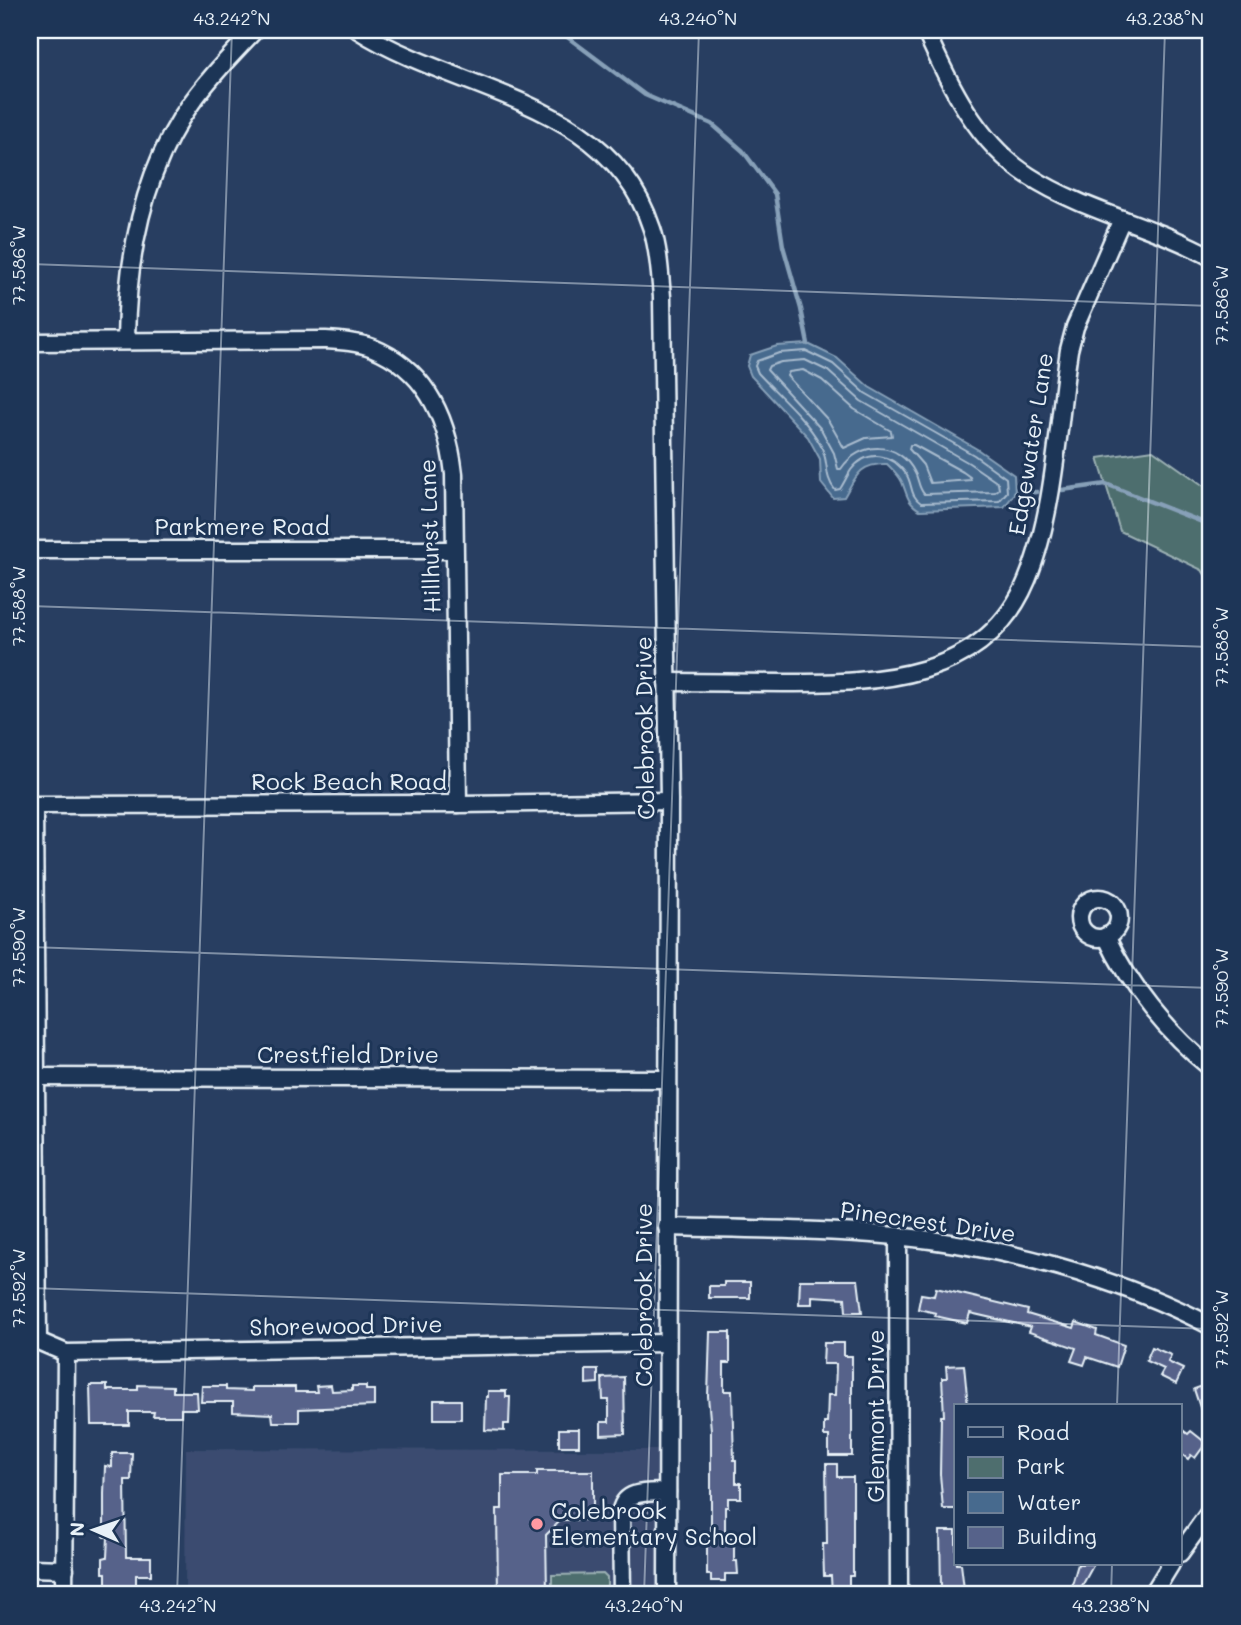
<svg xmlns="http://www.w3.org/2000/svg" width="1241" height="1625" font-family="Mali,sans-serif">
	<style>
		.built { fill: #3a4c70 }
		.green { fill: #4e6e6e; stroke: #9bb0b3; stroke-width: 2 }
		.water { fill: #476a8e; stroke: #87a0b8; stroke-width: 2 }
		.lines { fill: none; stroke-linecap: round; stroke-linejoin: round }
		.shore { stroke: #a8bbce; stroke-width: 2 }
		.stream { stroke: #87a0b8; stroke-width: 4.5 }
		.building { fill: #56628a; stroke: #e8f1f8; stroke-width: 2 }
		.minor-casing { stroke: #e8f1f8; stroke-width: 21 }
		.minor { stroke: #1d3557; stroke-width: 16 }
		.ticks { fill: none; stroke: #e8f1f8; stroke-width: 2; stroke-opacity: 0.45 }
		.poi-dot { fill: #ff9aa2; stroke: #1d3557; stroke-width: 2.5 }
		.labels { text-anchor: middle; stroke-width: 6; stroke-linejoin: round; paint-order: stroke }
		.street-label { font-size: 23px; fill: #e8f1f8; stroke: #1d3557 }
		.poi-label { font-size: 23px; fill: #e8f1f8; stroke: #1d3557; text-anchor: start }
		.neatline { fill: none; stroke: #e8f1f8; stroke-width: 2.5 }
		.ticks-label { font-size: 18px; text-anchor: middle; fill: #e8f1f8 }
	</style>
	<rect width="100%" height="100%" fill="#283e61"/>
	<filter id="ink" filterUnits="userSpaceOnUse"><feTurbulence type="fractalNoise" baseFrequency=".0143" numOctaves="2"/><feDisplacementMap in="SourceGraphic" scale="14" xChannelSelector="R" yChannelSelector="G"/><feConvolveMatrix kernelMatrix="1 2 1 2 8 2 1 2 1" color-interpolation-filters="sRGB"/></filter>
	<g filter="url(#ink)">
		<!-- built -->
		<path class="built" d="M186,1449L659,1450V1595H185Z"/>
		<!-- green -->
		<g class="green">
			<path d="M1153,450L1211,491V584L1202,570L1120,531L1098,458Z"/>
			<path d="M603,1574L607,1578V1595H552V1575Z"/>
		</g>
		<!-- water -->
		<path class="water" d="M808,344L837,358L869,387L977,449L1014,475L1015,493L1004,507L920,510C907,503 907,494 902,482C899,475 892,469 887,464C860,463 856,476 844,497L833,498L821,483L820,459L808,437L751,376L747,366L750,355L777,346Z"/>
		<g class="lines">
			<!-- shore -->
			<g class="shore">
				<path d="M806,351L833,364L865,393L974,455L1006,478L1007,492L999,501L921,503C909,495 913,484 906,474C892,454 868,448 851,470C847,476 844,483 840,489L835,490C823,475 830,462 820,444C805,417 778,395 758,373L755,366L757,361L779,353Z"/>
				<path d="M805,360L828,371L861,401L969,463L998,483L999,489L995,492L924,494C918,487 919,480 915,473C900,441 860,440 841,469H838L834,453L821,429L767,370L769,366L781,362Z"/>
				<path d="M803,370L822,380L854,409L891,431L892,436L866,438L844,448L828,420L787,376L789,372Z"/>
				<path d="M910,445H914L963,472L970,477L971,480L930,483L923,465L909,449Z"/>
			</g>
			<!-- stream -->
			<g class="stream">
				<path d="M558,30L645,95L712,124L743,151L775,194L783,246L801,309L808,344"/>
				<path d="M1062,490L1106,484L1207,524L1211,531"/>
				<path d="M1015,493L1037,492"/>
			</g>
		</g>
		<!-- building -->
		<g class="building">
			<path d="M800,1280H858L862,1312H846L845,1298L812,1296V1304H799Z"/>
			<path d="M724,1282H750V1298H709V1286H724Z"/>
			<path d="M936,1288L1028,1310L1027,1314L1074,1328L1076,1322L1097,1330L1096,1335L1124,1345L1117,1367L1087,1357L1084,1365L1071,1361L1076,1348L1029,1332L1031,1327L970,1313L967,1323L935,1316L936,1313L918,1309L921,1294L934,1296Z"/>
			<path d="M710,1332H730V1363H724V1391H732L734,1460H736V1483H741V1498H728V1507H725V1531H727V1539H734V1561H737L738,1574H725V1581H711V1575H707V1540H711V1430L708,1396Z"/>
			<path d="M824,1343H844V1356H852V1456H829V1436H824V1423H827L828,1395H835L836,1364H823Z"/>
			<path d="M1152,1347L1171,1355L1168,1362L1183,1369L1176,1384L1160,1376L1164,1369L1146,1361Z"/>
			<path d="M964,1365L968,1406H956V1509H943L940,1474L941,1416H944L942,1378H947L946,1366Z"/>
			<path d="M586,1370H598V1383L586,1384Z"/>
			<path d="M624,1377L625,1434L601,1435V1422H609V1400H603L602,1378Z"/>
			<path d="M1211,1383V1435H1209L1194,1389Z"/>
			<path d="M90,1385H107V1390H138V1385L173,1386V1392H197L198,1409H181V1416H153L154,1412H129V1425H91Z"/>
			<path d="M331,1385L332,1391L352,1390V1386H366V1390H374V1406L299,1409V1422H273L272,1414L233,1412V1402H201L202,1386H226V1390L252,1391V1387H295V1392H317L316,1386Z"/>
			<path d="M488,1391H506V1397H510L509,1424H504V1431L485,1430L486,1397H488Z"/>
			<rect x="434" y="1400" width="27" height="19"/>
			<path d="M1180,1428L1188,1434L1191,1431L1206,1443L1195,1458L1191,1455L1188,1459L1180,1453Z"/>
			<rect x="559" y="1429" width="20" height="17"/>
			<path d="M112,1453H132L131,1480H125L126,1557H151V1575H136V1595H106V1573H103V1558L107,1557L108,1537H104V1494L105,1466L112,1467Z"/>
			<path d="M826,1464H837V1477H853V1576H849V1595H832L831,1576H824L823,1544H827Z"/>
			<path d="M537,1471H593V1520H561L546,1535L547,1593L498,1594L497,1509H502V1475H537Z"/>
			<path d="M940,1531H956V1564H961L964,1589H941Z"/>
			<path d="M1078,1564H1094L1077,1595H1069Z"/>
		</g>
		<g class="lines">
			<!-- minor casing -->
			<g class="minor-casing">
				<g id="minor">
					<path d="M358,30C458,94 610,98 652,229C659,250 660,275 662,297L669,801L667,1595"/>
					<path d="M925,30C949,84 977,143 1029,176C1085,212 1153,225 1211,257"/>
					<path d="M126,340C127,257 142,171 192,102C211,76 233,53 255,30"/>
					<path d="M30,342L325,340C341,341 358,342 373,348C427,370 448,421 454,474L458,804"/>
					<path d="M30,550H454"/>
					<path d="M667,682C706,682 745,683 784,683C877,683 985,681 1027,580C1055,512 1058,422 1069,350L1075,327L1122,219"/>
					<path d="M30,805L458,804L669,801"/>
					<path d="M34,805L38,1341"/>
					<circle cx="1099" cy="918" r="20"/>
					<path d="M1106,936C1129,986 1168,1034 1211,1068"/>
					<path d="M30,1077L666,1079"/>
					<path d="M667,1227C744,1229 820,1229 896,1236C1000,1246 1118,1277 1211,1326"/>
					<path d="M898,1236L899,1595"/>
					<path d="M30,1341H38L66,1353L666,1343"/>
					<path d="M1180,1553L1211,1510"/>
					<path d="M30,1568L65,1569"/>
					<path d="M64,1595L66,1353"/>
					<path d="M622,1595L621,1510C626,1489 649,1493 667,1492"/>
					<path d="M1152,1595L1171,1564"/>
				</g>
			</g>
			<!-- minor -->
			<use href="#minor" class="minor"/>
		</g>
	</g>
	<!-- ticks -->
	<path class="ticks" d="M30,264L1211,306M30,606L1211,647M30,947L1211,988M30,1288L1211,1329M1117,1406L1165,30M177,1595L232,30M644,1595L699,30M1111,1595L1112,1564"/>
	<!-- markers -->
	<circle class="poi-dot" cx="537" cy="1524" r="7"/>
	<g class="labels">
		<!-- street labels -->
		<g class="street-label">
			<text transform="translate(1031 444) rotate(-81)" y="8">Edgewater Lane</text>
			<text x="242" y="535">Parkmere Road</text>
			<text transform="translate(430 536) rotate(-92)" y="8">Hillhurst Lane</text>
			<text transform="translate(645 728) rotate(-91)" y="8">Colebrook Drive</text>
			<text x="349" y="790">Rock Beach Road</text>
			<text x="348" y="1063">Crestfield Drive</text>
			<text transform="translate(928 1222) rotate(8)" y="8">Pinecrest Drive</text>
			<text transform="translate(644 1295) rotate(-90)" y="8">Colebrook Drive</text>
			<text transform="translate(346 1326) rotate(-1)" y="8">Shorewood Drive</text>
			<text transform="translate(876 1416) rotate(-90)" y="8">Glenmont Drive</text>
		</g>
		<!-- poi labels -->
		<g class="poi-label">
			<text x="551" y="1519">Colebrook<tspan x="551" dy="26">Elementary School</tspan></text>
		</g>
	</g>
	<!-- margin -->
	<rect width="1241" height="1625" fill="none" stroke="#1d3557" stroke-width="77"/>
	<!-- legend -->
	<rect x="954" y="1404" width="228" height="161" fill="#1d3557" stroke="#6e8097" stroke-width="2"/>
	<rect x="968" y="1427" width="35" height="10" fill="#1d3557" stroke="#6e8097" stroke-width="2"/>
	<text x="1017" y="1440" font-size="21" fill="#e8f1f8">Road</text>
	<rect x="968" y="1457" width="35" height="21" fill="#4e6e6e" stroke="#6e8097" stroke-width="2"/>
	<text x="1017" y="1474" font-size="21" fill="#e8f1f8">Park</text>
	<rect x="968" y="1492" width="35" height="21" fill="#476a8e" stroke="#6e8097" stroke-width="2"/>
	<text x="1017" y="1510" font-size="21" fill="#e8f1f8">Water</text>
	<rect x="968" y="1527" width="35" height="21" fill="#56628a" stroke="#6e8097" stroke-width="2"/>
	<text x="1017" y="1544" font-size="21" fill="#e8f1f8">Building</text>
	<!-- north arrow -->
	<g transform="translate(94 1530) rotate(272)" stroke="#1d3557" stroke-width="5" paint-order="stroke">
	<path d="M0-5L12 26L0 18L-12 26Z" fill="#e8f1f8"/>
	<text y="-10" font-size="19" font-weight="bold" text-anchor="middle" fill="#e8f1f8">N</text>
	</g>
	<rect x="38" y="38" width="1164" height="1548" class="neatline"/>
	<g class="ticks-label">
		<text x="232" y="25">43.242°N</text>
		<text x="698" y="25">43.240°N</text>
		<text x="1165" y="25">43.238°N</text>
		<text transform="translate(19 265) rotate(-90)" y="6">77.586°W</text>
		<text transform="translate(1222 305) rotate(-90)" y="6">77.586°W</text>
		<text transform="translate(19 606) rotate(-90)" y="6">77.588°W</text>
		<text transform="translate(1222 647) rotate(-90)" y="6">77.588°W</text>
		<text transform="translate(19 947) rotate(-90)" y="6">77.590°W</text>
		<text transform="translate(1222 988) rotate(-90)" y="6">77.590°W</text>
		<text transform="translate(19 1288) rotate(-90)" y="6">77.592°W</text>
		<text transform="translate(1222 1329) rotate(-90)" y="6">77.592°W</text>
		<text x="178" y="1612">43.242°N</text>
		<text x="644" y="1612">43.240°N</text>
		<text x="1111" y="1612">43.238°N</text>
	</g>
</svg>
